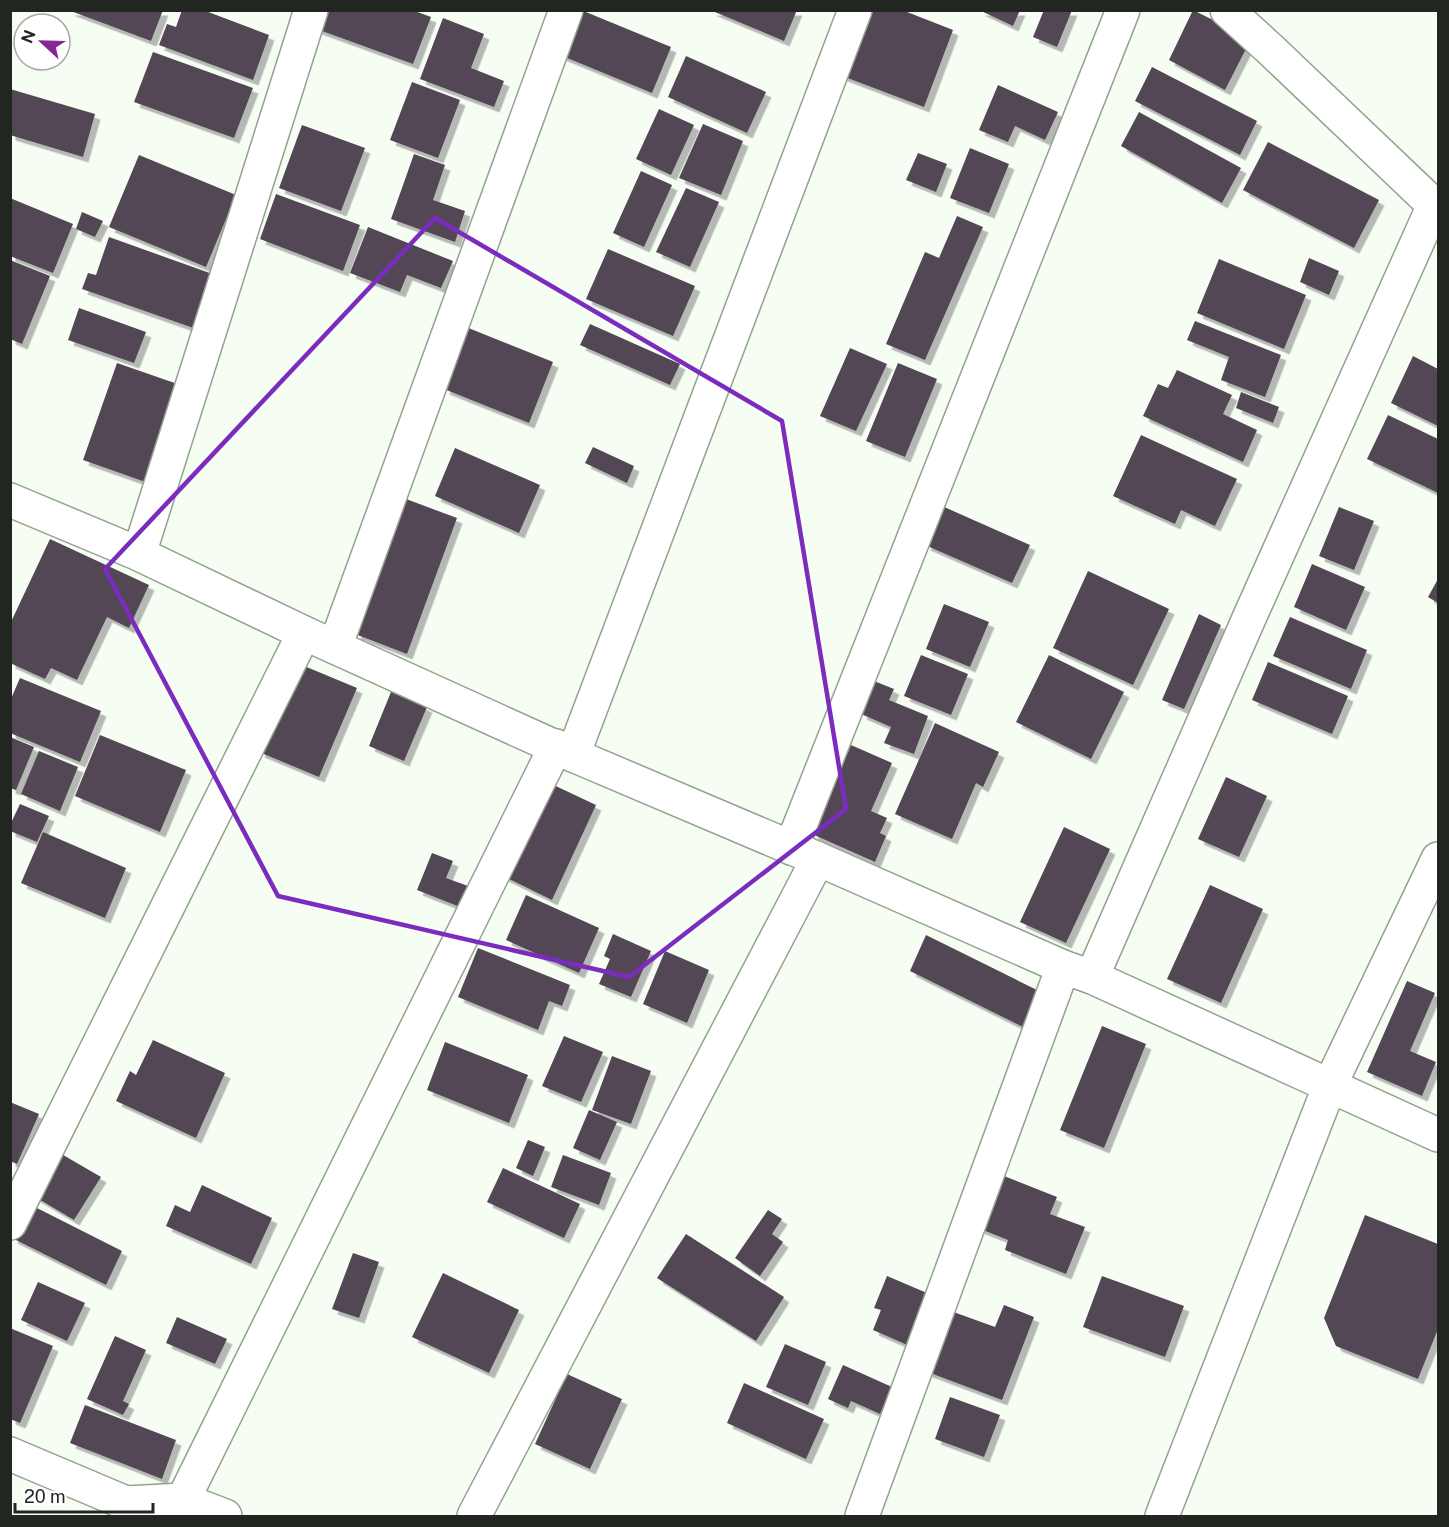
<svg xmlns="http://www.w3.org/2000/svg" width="1449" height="1527" font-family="'Public Sans',sans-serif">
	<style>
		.building { fill: #524654; filter: url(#shadow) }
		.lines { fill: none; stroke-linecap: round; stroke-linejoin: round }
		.street-casing { stroke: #94a191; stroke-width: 36 }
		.street { stroke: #fff; stroke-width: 33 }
		.marked { fill: none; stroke: #7b2cbf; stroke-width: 4.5; stroke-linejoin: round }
	</style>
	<defs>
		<filter id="shadow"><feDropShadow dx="5.5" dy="5.5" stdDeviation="0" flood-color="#0004"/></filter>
	</defs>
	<rect width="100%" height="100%" fill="#f6fef4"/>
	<!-- building -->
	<g class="building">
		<path d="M68,10H163L151,41Z"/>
		<path d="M182,10H203L269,35L253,80L159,45L167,24L176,27Z"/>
		<path d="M317,10H412L431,17L413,64L311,27Z"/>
		<path d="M581,10L671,47L652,93L560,55Z"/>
		<path d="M710,10H797L784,41Z"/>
		<path d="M862,10H902L953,30L924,107L837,74Z"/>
		<path d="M979,10H1020L1013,26Z"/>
		<path d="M1044,10H1072L1057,47L1033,37Z"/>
		<path d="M1193,10L1251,39L1225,90L1169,60Z"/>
		<path d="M443,18L484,34L471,68L504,81L494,107L420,79Z"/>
		<path d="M153,52L253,88L234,138L134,102Z"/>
		<path d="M686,56L766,92L747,133L668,97Z"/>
		<path d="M1152,67L1257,121L1240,155L1135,101Z"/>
		<path d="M412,82L460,100L438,158L390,140Z"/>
		<path d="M998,85L1058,112L1045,140L1015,126L1008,142L979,130Z"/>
		<path d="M10,89L95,114L83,157L10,135Z"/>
		<path d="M659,109L694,125L671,175L636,159Z"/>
		<path d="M1139,112L1241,168L1222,203L1121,146Z"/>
		<path d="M703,124L743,141L721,195L679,178Z"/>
		<path d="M302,125L365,148L341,211L279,188Z"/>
		<path d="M1268,142L1379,200L1354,248L1243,190Z"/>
		<path d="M970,148L1009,164L989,213L950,198Z"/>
		<path d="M918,153L947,164L936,192L906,180Z"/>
		<path d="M414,154L445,165L433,200L465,211L455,242L391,219Z"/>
		<path d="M139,155L236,195L206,267L109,227Z"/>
		<path d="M641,171L672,185L644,247L613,233Z"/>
		<path d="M686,188L719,202L690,267L656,252Z"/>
		<path d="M276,194L360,225L343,271L260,239Z"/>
		<path d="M10,198L73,224L53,273L10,256Z"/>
		<path d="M82,212L103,221L95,237L76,229Z"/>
		<path d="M957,216L983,227L925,360L886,344L925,252L939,258Z"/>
		<path d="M368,227L453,261L441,288L407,275L400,292L350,273Z"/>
		<path d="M109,237L218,276L199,330L82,289L88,273L96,275Z"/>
		<path d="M608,249L695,286L673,336L586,299Z"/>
		<path d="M1309,258L1339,271L1329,295L1300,282Z"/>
		<path d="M1219,259L1306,295L1284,349L1197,313Z"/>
		<path d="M10,260L50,276L22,344L10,339Z"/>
		<path d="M79,308L146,332L134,363L68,340Z"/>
		<path d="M1195,321L1281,355L1265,397L1221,380L1229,357L1187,340Z"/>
		<path d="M590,324L680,364L670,385L580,345Z"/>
		<path d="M466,327L553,362L529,423L444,389Z"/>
		<path d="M850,348L887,364L856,431L820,416Z"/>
		<path d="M1413,356L1438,369V426L1391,403Z"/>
		<path d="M117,363L189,388L154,485L83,460Z"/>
		<path d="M898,363L937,379L905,457L866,441Z"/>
		<path d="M1177,370L1232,395L1223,414L1257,430L1243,462L1143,416L1158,384L1168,388Z"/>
		<path d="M1241,392L1279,407L1273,423L1236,408Z"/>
		<path d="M1388,415L1438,439V493L1367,459Z"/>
		<path d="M1141,435L1237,479L1215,526L1181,510L1175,524L1113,496Z"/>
		<path d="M593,447L634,466L627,483L585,463Z"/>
		<path d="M455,448L540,485L519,533L435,496Z"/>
		<path d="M406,499L457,518L407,654L355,634Z"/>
		<path d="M942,506L1030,545L1012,583L925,545Z"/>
		<path d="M1339,507L1374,521L1354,570L1319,556Z"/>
		<path d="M50,539L149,585L129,628L107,617L77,680L51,668L45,679L10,663V624Z"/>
		<path d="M1312,564L1365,587L1346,630L1294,607Z"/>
		<path d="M1088,571L1169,609L1133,685L1053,648Z"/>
		<path d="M1438,579V603L1428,597Z"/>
		<path d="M944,604L989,622L970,667L926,649Z"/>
		<path d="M1199,614L1221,625L1184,709L1162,700Z"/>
		<path d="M1290,617L1367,650L1351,689L1273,656Z"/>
		<path d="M921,655L968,674L951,715L904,696Z"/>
		<path d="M1049,655L1124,692L1091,759L1016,722Z"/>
		<path d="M1268,662L1348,696L1332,734L1252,700Z"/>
		<path d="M297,663L357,688L319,777L259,752Z"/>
		<path d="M20,678L101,711L80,762L10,733V701Z"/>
		<path d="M874,681L894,689L889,700L928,716L914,754L884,743L891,727L861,714Z"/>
		<path d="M391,692L427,707L404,761L369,746Z"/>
		<path d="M935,723L999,752L983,787L976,783L952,839L895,814Z"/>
		<path d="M100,735L186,770L160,832L75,796Z"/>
		<path d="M10,737L34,747L16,790L10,788Z"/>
		<path d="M851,745L892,763L871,811L887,818L880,833L886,836L875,862L812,834Z"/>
		<path d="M39,751L78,767L60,811L21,794Z"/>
		<path d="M1226,777L1267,796L1239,857L1198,839Z"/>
		<path d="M543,780L596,805L552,900L499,874Z"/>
		<path d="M20,804L49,816L37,842L10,831V825Z"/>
		<path d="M1064,827L1110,849L1066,943L1020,922Z"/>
		<path d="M43,832L126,868L105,918L21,883Z"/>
		<path d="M432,853L453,861L446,878L468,886L460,907L417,890Z"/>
		<path d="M1210,885L1263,909L1221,1003L1167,979Z"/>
		<path d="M526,895L599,928L579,973L506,940Z"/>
		<path d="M613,934L651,951L631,997L599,984L610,959L604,956Z"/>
		<path d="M926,935L1041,992L1023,1027L910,971Z"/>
		<path d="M478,948L570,985L562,1006L549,1001L538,1030L458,997Z"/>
		<path d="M665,951L709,970L687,1023L643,1004Z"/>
		<path d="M1407,981L1435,993L1410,1051L1436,1062L1422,1096L1367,1072Z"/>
		<path d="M1102,1026L1146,1044L1104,1148L1060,1130Z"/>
		<path d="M564,1036L603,1052L581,1102L542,1086Z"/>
		<path d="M153,1040L225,1073L196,1138L116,1101L130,1071L136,1075Z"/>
		<path d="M445,1042L528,1075L509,1123L427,1090Z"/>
		<path d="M612,1056L651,1071L631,1124L592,1110Z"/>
		<path d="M10,1102L39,1114L17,1164L10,1161Z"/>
		<path d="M589,1110L617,1122L600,1160L573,1148Z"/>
		<path d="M528,1140L545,1147L533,1176L516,1168Z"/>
		<path d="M58,1152L101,1177L74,1220L32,1195Z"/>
		<path d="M563,1155L611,1173L599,1205L551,1187Z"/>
		<path d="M503,1168L580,1204L564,1238L487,1202Z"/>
		<path d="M999,1174L1057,1197L1050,1214L1085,1227L1066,1274L1005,1250L1008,1240L978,1228Z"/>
		<path d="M202,1185L272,1218L251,1264L166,1226L175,1205L190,1212Z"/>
		<path d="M29,1204L122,1251L106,1285L12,1238Z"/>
		<path d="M768,1210L782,1219L772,1234L783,1242L760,1276L735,1258Z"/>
		<path d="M1365,1215L1438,1244V1329L1418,1379L1336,1346L1324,1318Z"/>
		<path d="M686,1234L784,1297L756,1341L657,1278Z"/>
		<path d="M353,1253L379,1262L359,1318L332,1309Z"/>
		<path d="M443,1273L519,1310L489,1373L412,1337Z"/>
		<path d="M887,1276L934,1296L912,1347L873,1330L881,1310L874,1308Z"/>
		<path d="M1102,1276L1184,1306L1165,1357L1083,1327Z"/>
		<path d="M38,1282L85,1303L67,1341L21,1320Z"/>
		<path d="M1004,1305L1034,1317L1002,1400L925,1371L948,1310L995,1327Z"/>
		<path d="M177,1317L227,1339L215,1364L166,1343Z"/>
		<path d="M10,1328L53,1346L20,1423L10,1419Z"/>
		<path d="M115,1336L146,1350L123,1401L129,1404L123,1415L87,1399Z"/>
		<path d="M785,1344L826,1362L808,1405L766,1387Z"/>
		<path d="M843,1365L892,1387L880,1414L851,1401L848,1408L828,1399Z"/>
		<path d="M567,1374L622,1399L590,1469L535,1444Z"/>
		<path d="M744,1383L824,1419L806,1459L727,1423Z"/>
		<path d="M950,1397L1000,1415L984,1457L935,1439Z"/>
		<path d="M85,1405L176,1440L162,1479L70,1443Z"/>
	</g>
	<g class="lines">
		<!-- street casing -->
		<g class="street-casing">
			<g id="street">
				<path d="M1227,10L1271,50L1438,209"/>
				<path d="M10,500L139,554L304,633L573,755L818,859L1063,967L1092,977L1438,1135"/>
				<path d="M139,554L311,10"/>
				<path d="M335,647L566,10"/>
				<path d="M573,755L855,10"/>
				<path d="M791,848L1123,10"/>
				<path d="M1092,977L1250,616L1434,205"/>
				<path d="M10,1223L304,633"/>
				<path d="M10,1454L126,1503L183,1500L225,1516"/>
				<path d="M183,1500L556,746"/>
				<path d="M474,1516L818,859"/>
				<path d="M862,1516L1063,967"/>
				<path d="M1162,1516L1330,1085L1438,859"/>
			</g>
		</g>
		<!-- street -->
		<use href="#street" class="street"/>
	</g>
	<!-- marked area -->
	<path class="marked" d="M435,218L782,421L846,809L629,977L278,896L105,569Z"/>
	<!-- border -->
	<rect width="1449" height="1527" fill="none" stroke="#212620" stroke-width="24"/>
	<!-- north arrow -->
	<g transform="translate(42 42) rotate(292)"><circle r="28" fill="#ffffff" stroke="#a6a8a6" stroke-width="1.5"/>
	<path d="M0-4.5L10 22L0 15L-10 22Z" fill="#852893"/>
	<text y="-9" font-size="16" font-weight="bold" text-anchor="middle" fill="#212620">N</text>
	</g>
	<!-- scale -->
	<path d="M15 1503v9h138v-9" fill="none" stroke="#212620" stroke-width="3"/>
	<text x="24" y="1503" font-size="18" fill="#212620" stroke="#ffffff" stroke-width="4.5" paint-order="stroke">20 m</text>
</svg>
